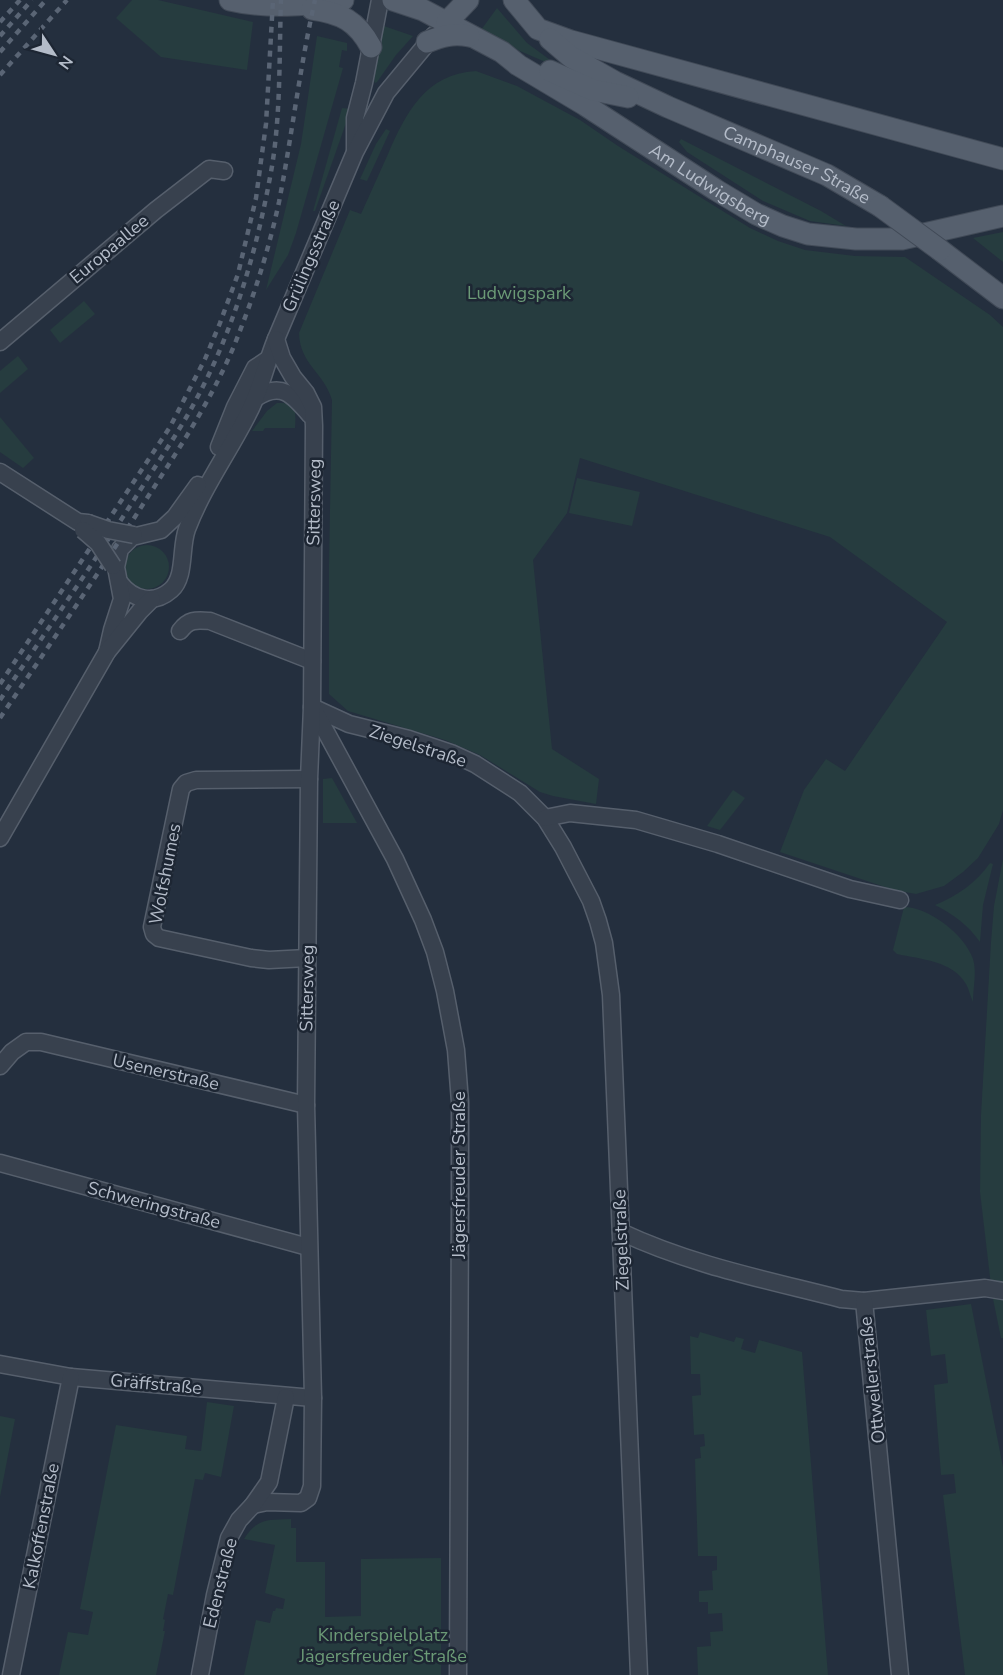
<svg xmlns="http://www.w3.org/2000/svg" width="1003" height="1675" font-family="'Nunito Sans',sans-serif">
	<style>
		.green { fill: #263c3f }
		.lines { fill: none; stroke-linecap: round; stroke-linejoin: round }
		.minor-casing { stroke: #565f6c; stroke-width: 19 }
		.major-casing { stroke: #414a57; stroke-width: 23 }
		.minor { stroke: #38414e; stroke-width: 16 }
		.major { stroke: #56606e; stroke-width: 21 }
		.rail { stroke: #5a6575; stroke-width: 4.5; stroke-dasharray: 6 6; stroke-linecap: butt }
		.minor-bridge-casing { stroke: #565f6c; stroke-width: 19; stroke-linecap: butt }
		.major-bridge-casing { stroke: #414a57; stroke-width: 23; stroke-linecap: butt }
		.minor-bridge { stroke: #38414e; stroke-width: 16 }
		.major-bridge { stroke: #56606e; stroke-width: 21 }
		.labels { text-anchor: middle; stroke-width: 5; stroke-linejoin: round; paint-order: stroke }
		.street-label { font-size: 18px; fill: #b4bcc9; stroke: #1d2633 }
		.park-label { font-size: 18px; fill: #6b9a76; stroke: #1d2633 }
	</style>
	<rect width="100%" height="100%" fill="#242f3e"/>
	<!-- green -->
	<g class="green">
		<path d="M132,0H158L253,22L247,70L161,57L116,18Z"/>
		<path d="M497,8L527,43L557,65V67L520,51L481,30Z"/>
		<path d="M381,25L413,36L396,55L377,82L375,83L374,81Z"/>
		<path d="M317,36L347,43V51L342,50L339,67L343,68L296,233L288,255L266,290L301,144Z"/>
		<path d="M476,71L517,86L580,120L618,146L750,228L778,241L805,250L855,256L905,257L990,315L1003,327V810L999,824L978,858L963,872L944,886L916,894L894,890L780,852L804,790L826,759L845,771L947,622L830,537L580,458L567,513L533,560L552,749L599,779L596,804L553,796L540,792L480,755L445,740L348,711L329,694V565L332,400C324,372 300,365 299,333L350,210L361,214C370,194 379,174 388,154C406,113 425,74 476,71Z"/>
		<path d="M342,108L351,109L315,211H313Z"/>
		<path d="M386,129L390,131L367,181L360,179L376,144Z"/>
		<path d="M681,139L821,211L846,226L810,221L763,201L687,152L679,142Z"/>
		<path d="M1003,232V262L973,238Z"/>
		<path d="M84,301L95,314L60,343L50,330Z"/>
		<path d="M18,356L28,369L0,393V371Z"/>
		<path d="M277,403C297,402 296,411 295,428H265L263,431H252L267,411Z"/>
		<path d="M0,417L34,458L23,468L0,452Z"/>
		<path d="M577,478L640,492L632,526L569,513Z"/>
		<circle cx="147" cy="567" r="22"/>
		<path d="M332,778L357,823H323V779Z"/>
		<path d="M733,790L745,798L720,830L707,826Z"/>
		<path d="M1003,859V1338H1001L992,1294L980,1192L981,1115L991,942L994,906Z"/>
		<path d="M990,863L993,864L983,905L980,942C968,925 953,914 935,905C957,896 976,883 990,863Z"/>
		<path d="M904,907C929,907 965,935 973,959C977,971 973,989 973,1002C970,996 969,989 966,984C953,961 920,959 897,954L893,950Z"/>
		<path d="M971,1304L1003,1467V1675H965L943,1495L956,1493L954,1474L941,1475L934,1385L948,1383L945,1354L931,1356L926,1310Z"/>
		<path d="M700,1332L734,1342L736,1337L744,1339L741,1349L755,1353L759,1340L802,1352L828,1675H698L697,1647L711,1646L710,1632L723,1631L722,1613L708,1614V1602H699V1591L713,1590L712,1571L717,1570V1556H698L695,1459L701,1458L700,1447L705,1446L704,1434L694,1435L692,1396L701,1395L700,1374H691L690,1336L698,1338Z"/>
		<path d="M207,1402L234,1406L221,1477L205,1473L203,1480L195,1479L173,1595L168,1594L163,1619L165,1620L163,1631H165L156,1675H59L68,1632L88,1635L93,1612L80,1609L116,1425L187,1436L185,1449L201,1451Z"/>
		<path d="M0,1416L15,1419L0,1497Z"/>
		<path d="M291,1519V1528H296V1562H325V1617L361,1616V1559L441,1558V1675H244L256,1620L270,1623L273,1611H275L276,1608L283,1609L285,1599L265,1593L275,1545L244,1539C257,1518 268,1520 291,1519Z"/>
	</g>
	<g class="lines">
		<!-- minor casing -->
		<g class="minor-casing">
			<g id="minor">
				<path d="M355,149V118L364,83L380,0"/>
				<path d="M0,342L156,210L209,169L224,171"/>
				<path d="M256,398C281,381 293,395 310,415"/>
				<path d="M219,447L235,407L255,368L267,360"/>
				<path d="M0,472L78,522L88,523"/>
				<path d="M120,583C133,600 154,605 171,590C186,577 180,548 187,529C203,487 229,452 249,412C261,389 266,363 276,339L355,152L386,93L434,35"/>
				<path d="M180,631C189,619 196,620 210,621L312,661"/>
				<path d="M107,652L112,630L122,599L116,567L120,549L132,537L161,530L175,517L198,485"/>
				<path d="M312,707L349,724L409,739L451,753L475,764L520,793L545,818L563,847L591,901L598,921L604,943L611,995L639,1675"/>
				<path d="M313,708L395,859L423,920L435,952L445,991L456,1050L460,1102V1199L458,1675"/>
				<path d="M545,818L570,813L636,820L718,844L850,889L900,900"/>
				<path d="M0,838L107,652L140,611L152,599"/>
				<path d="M307,958L269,960L251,958L159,938L154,934L152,927L181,789L186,783L196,780L309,779"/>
				<path d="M0,1066L12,1052L26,1042H41L306,1105"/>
				<path d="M0,1163L308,1247"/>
				<path d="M621,1232C691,1265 767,1280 841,1299L864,1301L985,1288L1003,1291"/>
				<path d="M864,1301L900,1675"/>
				<path d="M0,1364L71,1377L313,1398"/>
				<path d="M253,1505L267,1502L301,1503L308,1498L312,1486L313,1398L306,1105L309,779L312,707L314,426L313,407L306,393L293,377L282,358L276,339"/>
				<path d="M11,1675L71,1377"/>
				<path d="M200,1675L215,1595L229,1538L239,1520L253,1505L269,1482L286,1397"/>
			</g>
		</g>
		<!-- major casing -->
		<g class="major-casing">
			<g id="major">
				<path d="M230,0C268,9 306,5 343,0"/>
				<path id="s1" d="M393,0L423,10L502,52L518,65L585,105L716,190L756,214L783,226L808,234L856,239H902L1003,216"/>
				<path d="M514,0L538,29L571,41L1003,159"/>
				<path d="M312,9C341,13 357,21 371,47"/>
				<path d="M447,22L468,0"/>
				<path id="s2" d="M550,39L571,57L615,82L668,107L827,175L880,206"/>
				<path d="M427,42C442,36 453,33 469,36"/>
				<path d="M550,71L593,90L628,97"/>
				<path d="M940,250L1003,298"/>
			</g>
		</g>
		<!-- minor -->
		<use href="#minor" class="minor"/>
		<!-- major -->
		<use href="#major" class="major"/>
		<!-- rail -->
		<g class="rail">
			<path d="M0,22L20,0"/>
			<path d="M0,36L32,0"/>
			<path d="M0,52L46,0"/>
			<path d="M0,75L67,0"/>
			<path d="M0,684L170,427L205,359L220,323L238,274L256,198L266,124L273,0"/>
			<path d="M0,700C49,627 99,555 146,481C164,453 183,425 198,396C235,326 257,249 271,172C281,116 279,57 281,0"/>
			<path d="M0,718C50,644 101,570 149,495C184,441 219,388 241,328C257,287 270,244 279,202C292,135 300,66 315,0"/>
		</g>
		<!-- minor-bridge casing -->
		<g class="minor-bridge-casing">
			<g id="minor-bridge">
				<path d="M88,523L108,530L134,535"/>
				<path d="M83,530L98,543L113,566"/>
			</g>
		</g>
		<!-- major-bridge casing -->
		<g class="major-bridge-casing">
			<path id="major-bridge" d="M880,206L940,250"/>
		</g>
		<!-- minor-bridge -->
		<use href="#minor-bridge" class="minor-bridge"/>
		<!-- major-bridge -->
		<use href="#major-bridge" class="major-bridge"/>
	</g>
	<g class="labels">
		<!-- street labels -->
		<g class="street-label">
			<text dy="6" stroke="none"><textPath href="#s2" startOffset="278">Camphauser Straße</textPath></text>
			<text dy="6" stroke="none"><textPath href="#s1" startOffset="368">Am Ludwigsberg</textPath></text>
			<text transform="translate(109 249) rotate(-40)" y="6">Europaallee</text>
			<text transform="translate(311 256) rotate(-67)" y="6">Grülingsstraße</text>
			<text transform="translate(314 502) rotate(-89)" y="6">Sittersweg</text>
			<text transform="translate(418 746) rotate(18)" y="6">Ziegelstraße</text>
			<text transform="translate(165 874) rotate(-79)" y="6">Wolfshumes</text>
			<text transform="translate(307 988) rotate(-89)" y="6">Sittersweg</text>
			<text transform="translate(166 1072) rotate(13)" y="6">Usenerstraße</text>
			<text transform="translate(459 1175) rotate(-90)" y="6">Jägersfreuder Straße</text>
			<text transform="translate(154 1205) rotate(15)" y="6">Schweringstraße</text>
			<text transform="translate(621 1240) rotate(-92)" y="6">Ziegelstraße</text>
			<text transform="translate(872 1380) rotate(-96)" y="6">Ottweilerstraße</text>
			<text transform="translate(156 1384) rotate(5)" y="6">Gräffstraße</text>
			<text transform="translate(41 1526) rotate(-79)" y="6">Kalkoffenstraße</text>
			<text transform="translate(220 1583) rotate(-76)" y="6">Edenstraße</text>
		</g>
		<!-- park labels -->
		<g class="park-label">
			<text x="519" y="299">Ludwigspark</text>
			<text x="383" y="1641">Kinderspielplatz<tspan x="383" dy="21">Jägersfreuder Straße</tspan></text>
		</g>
	</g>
	<!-- north arrow -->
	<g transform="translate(54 54) rotate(126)" stroke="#1d2633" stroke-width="4.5" paint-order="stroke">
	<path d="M0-4.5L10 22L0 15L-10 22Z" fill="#b4bcc9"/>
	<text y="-9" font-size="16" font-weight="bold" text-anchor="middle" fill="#b4bcc9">N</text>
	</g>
</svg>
